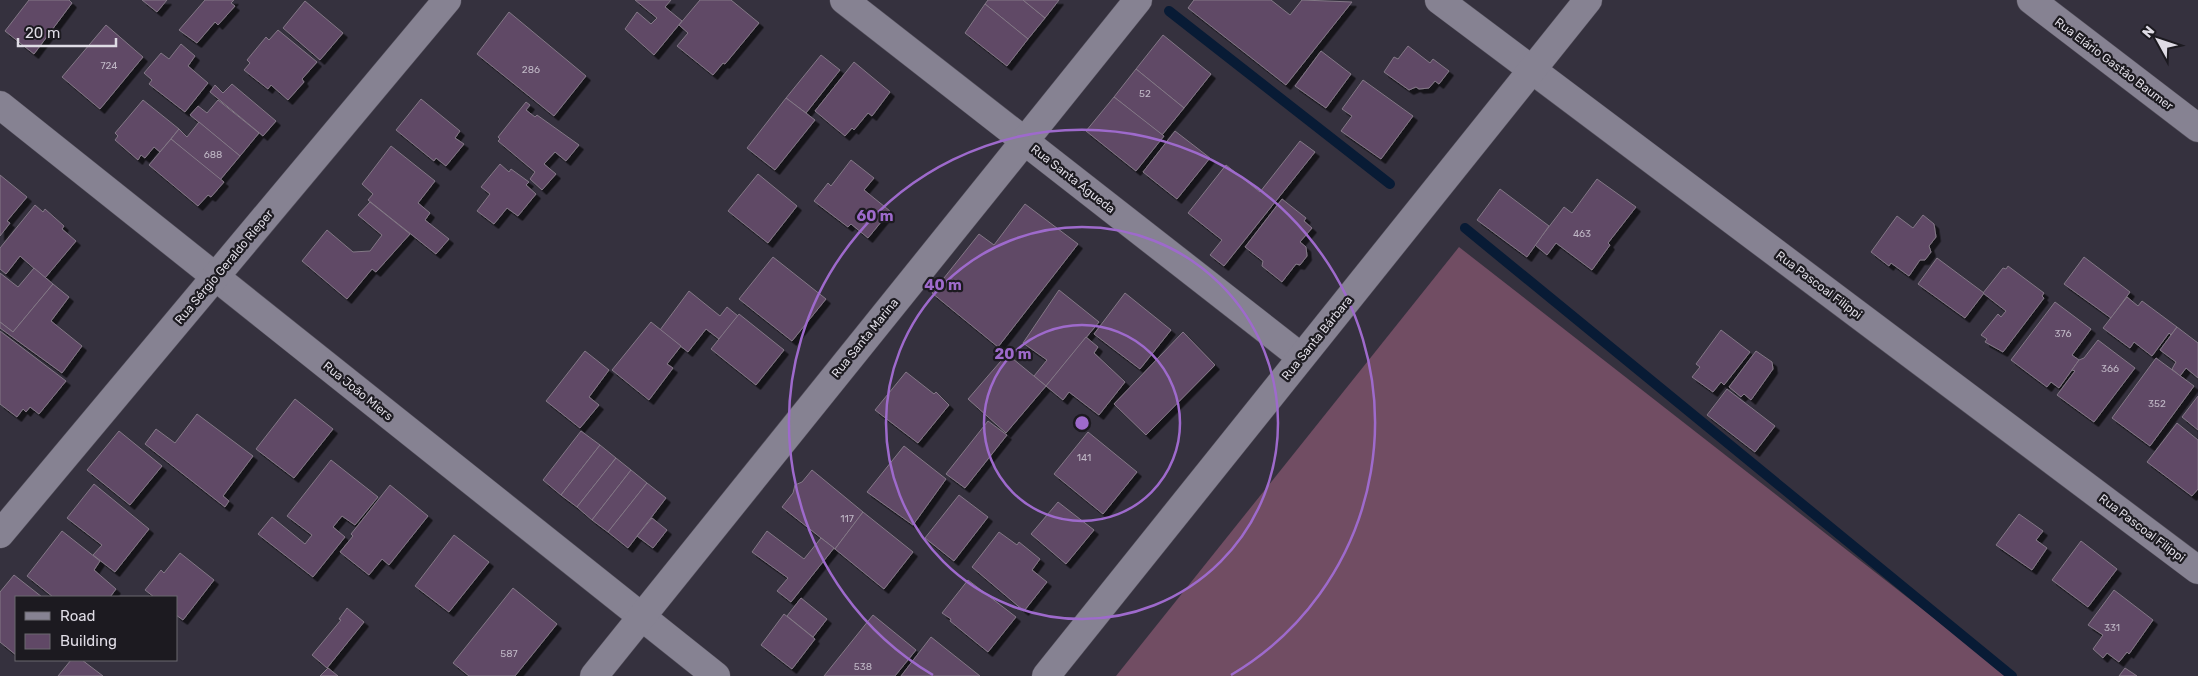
<svg xmlns="http://www.w3.org/2000/svg" width="2198" height="676" font-family="Rubik,sans-serif">
	<style>
		.forest { fill: #714d63 }
		.lines { fill: none; stroke-linecap: round; stroke-linejoin: round }
		.stream { stroke: #081b35; stroke-width: 10 }
		.building { fill: #604866; stroke: #837886; filter: url(#shadow) }
		.minor-casing { stroke: #534f5b; stroke-width: 29 }
		.minor { stroke: #868292; stroke-width: 28 }
		.ring { fill: none; stroke: #9e6acc; stroke-width: 2.5 }
		.labels { text-anchor: middle; stroke-width: 4.5; stroke-linejoin: round; paint-order: stroke }
		.number-label { font-size: 10px; fill: #bfb7c5 }
		.street-label { font-size: 12px; fill: #dfdce5; stroke: #1c1a20 }
		.centre { fill: #9e6acc; stroke: #1c1a20; stroke-width: 2.5 }
		.ring-label { font-size: 15px; text-anchor: middle; font-weight: bold; fill: #9e6acc; stroke: #1c1a20; stroke-width: 4.5; stroke-linejoin: round; paint-order: stroke }
	</style>
	<defs>
		<filter id="shadow"><feDropShadow dx="4.5" dy="4.5" stdDeviation="0" flood-color="#0009"/></filter>
	</defs>
	<rect width="100%" height="100%" fill="#35313e"/>
	<!-- forest -->
	<path class="forest" d="M1459,247L2008,676H1116Z"/>
	<g class="lines">
		<!-- stream -->
		<g class="stream">
			<path d="M1169,11L1390,184"/>
			<path d="M1465,228L2012,676"/>
		</g>
	</g>
	<!-- building -->
	<g class="building">
		<path d="M29,0H69L72,3L34,54L5,31Z"/>
		<path d="M142,0H167L157,12Z"/>
		<path d="M205,0H234L231,3L235,6L218,25L215,22L197,43L179,30Z"/>
		<path d="M635,0H671L665,7L682,21L654,55L625,29L637,12L651,24L657,18Z"/>
		<path d="M700,0H731L759,23L725,64L723,63L713,75L677,46L688,33L679,25Z"/>
		<path d="M988,0H1023L1045,18L1028,39L985,4Z"/>
		<path d="M1023,0H1059L1045,18Z"/>
		<path d="M1194,0H1271L1290,15L1302,0L1352,2L1286,85L1188,8Z"/>
		<path d="M305,1L343,33L320,60L283,28Z"/>
		<path d="M985,4L1028,39L1007,66L965,33Z"/>
		<path d="M509,12L586,76L554,116L477,54Z"/>
		<path d="M106,25L143,57L100,109L62,77Z"/>
		<path d="M278,30L317,62L302,79L304,82L288,100L271,85L268,89L244,70L250,63L247,60L266,37L269,40Z"/>
		<path d="M1163,35L1211,74L1184,108L1136,69Z"/>
		<path d="M181,44L195,56L188,66L208,83L185,112L149,84L152,80L144,73L161,53L169,59Z"/>
		<path d="M1408,46L1430,63L1433,59L1449,71L1439,84L1435,81L1429,88L1419,89L1416,87L1409,90L1384,72L1394,57L1398,59Z"/>
		<path d="M1321,51L1351,74L1326,108L1295,86Z"/>
		<path d="M821,55L840,70L806,113L786,98Z"/>
		<path d="M854,62L890,92L872,116L868,113L854,130L852,128L845,136L815,111Z"/>
		<path d="M1136,69L1184,108L1162,135L1114,97Z"/>
		<path d="M1363,80L1413,116L1381,159L1341,131L1352,116L1342,109Z"/>
		<path d="M232,84L276,121L263,136L210,92L215,85L223,93Z"/>
		<path d="M1114,97L1164,136L1136,171L1086,131Z"/>
		<path d="M786,98L815,120L775,170L747,148Z"/>
		<path d="M421,99L460,131L455,138L464,144L446,166L436,158L434,161L396,130Z"/>
		<path d="M143,100L179,129L160,152L154,147L145,158L141,155L138,160L115,140L118,136L115,133Z"/>
		<path d="M218,100L259,133L240,156L190,115L198,106L207,113Z"/>
		<path d="M526,102L530,105L526,110L535,117L537,115L579,145L566,161L555,152L544,164L556,174L542,190L530,179L535,172L498,141L500,139L498,137Z"/>
		<path d="M199,122L240,156L220,180L171,139L179,129L187,137Z"/>
		<path d="M1175,131L1210,158L1177,199L1143,172Z"/>
		<path d="M171,139L224,182L211,197L208,195L198,206L149,165Z"/>
		<path d="M1300,141L1315,152L1224,266L1210,255L1222,240L1188,213L1226,165L1260,192Z"/>
		<path d="M391,146L435,181L418,203L430,213L425,220L449,239L436,254L368,200L373,194L362,184Z"/>
		<path d="M851,160L874,178L864,190L890,211L868,238L851,224L848,227L814,201L828,183L831,186Z"/>
		<path d="M500,164L509,172L511,169L529,182L526,185L536,194L518,216L507,208L494,224L477,211L490,194L481,187Z"/>
		<path d="M758,174L797,206L768,243L728,211Z"/>
		<path d="M0,175L27,197L7,221L10,223L0,236Z"/>
		<path d="M1597,179L1636,207L1608,243L1610,245L1592,270L1556,243L1547,255L1535,245L1564,207L1572,213Z"/>
		<path d="M1500,189L1549,226L1527,257L1477,220Z"/>
		<path d="M1282,199L1306,218L1304,221L1312,228L1300,242L1306,247L1307,256L1300,265L1296,264L1282,282L1262,266L1263,261L1245,247Z"/>
		<path d="M370,202L410,234L376,272L372,269L347,299L302,261L327,230L353,252L370,251L382,235L358,215Z"/>
		<path d="M1025,204L1078,244L998,347L932,293L979,234L994,245Z"/>
		<path d="M35,205L43,212L45,209L64,226L62,229L76,241L45,278L20,256L6,274L0,269V248Z"/>
		<path d="M1923,215L1934,224L1936,237L1929,246L1931,252L1925,260H1920L1909,276L1891,263L1889,266L1871,252L1897,216L1913,228Z"/>
		<path d="M773,257L826,299L792,341L739,299Z"/>
		<path d="M2084,257L2130,292L2111,318L2064,284Z"/>
		<path d="M1937,258L1984,293L1965,318L1918,284Z"/>
		<path d="M2008,266L2044,293L2042,296L2044,298L2003,352L1985,342L1987,339L1981,335L1998,314L2001,317L2006,311L1983,293L2003,268L2006,269Z"/>
		<path d="M34,268L53,284L13,332L0,322V273L18,287Z"/>
		<path d="M53,284L69,297L51,321L82,346L62,373L0,328V322L13,332Z"/>
		<path d="M1059,290L1099,322L1046,386L1034,376L1047,360L1023,343Z"/>
		<path d="M689,291L720,316L727,307L738,316L719,339L706,329L688,352L660,330Z"/>
		<path d="M1125,293L1171,330L1140,369L1094,334Z"/>
		<path d="M2127,297L2138,306L2142,301L2177,327L2171,335L2169,333L2152,356L2134,342L2130,348L2103,328Z"/>
		<path d="M2055,302L2091,329L2072,355L2079,360L2059,388L2051,382L2047,387L2011,360Z"/>
		<path d="M739,314L784,350L756,385L711,349Z"/>
		<path d="M651,322L681,346L667,364L673,368L649,400L612,370Z"/>
		<path d="M2177,327L2198,343V378L2186,368L2180,376L2172,369L2176,362L2160,350Z"/>
		<path d="M1721,330L1750,352L1724,385L1721,382L1713,392L1692,377L1700,367L1696,364Z"/>
		<path d="M0,331L66,381L39,414L30,407L26,412L23,409L17,417L0,404Z"/>
		<path d="M1183,332L1215,365L1146,435L1114,404Z"/>
		<path d="M1086,337L1098,347L1094,353L1125,382L1099,415L1069,392L1063,400L1046,386Z"/>
		<path d="M2098,340L2135,368L2094,422L2057,395L2075,371L2072,370L2079,360L2084,358Z"/>
		<path d="M585,351L609,370L589,397L599,405L580,428L546,401Z"/>
		<path d="M1756,351L1772,362L1773,369L1751,400L1744,394L1741,397L1729,387Z"/>
		<path d="M1007,354L1046,386L1006,433L968,399Z"/>
		<path d="M2156,358L2194,386L2150,446L2112,418Z"/>
		<path d="M906,372L934,394L936,392L949,405L918,443L875,410Z"/>
		<path d="M1727,389L1775,426L1755,452L1707,415Z"/>
		<path d="M2198,396V430L2182,417Z"/>
		<path d="M295,399L333,429L294,478L256,449Z"/>
		<path d="M197,414L253,456L223,496L229,501L225,507L145,444L156,429L175,443Z"/>
		<path d="M988,421L1007,435L965,488L946,474Z"/>
		<path d="M2177,423L2198,440V489L2192,496L2147,462Z"/>
		<path d="M119,431L162,466L130,505L87,470Z"/>
		<path d="M581,431L600,445L561,495L543,480Z"/>
		<path d="M1088,432L1137,472L1103,514L1054,474Z"/>
		<path d="M600,445L616,458L577,507L561,495Z"/>
		<path d="M904,446L946,479L913,525L867,492Z"/>
		<path d="M616,458L631,470L592,520L577,507Z"/>
		<path d="M331,460L378,497L355,525L342,516L333,527L345,537L313,577L258,534L272,517L305,544L312,535L287,516Z"/>
		<path d="M631,470L647,483L608,532L592,520Z"/>
		<path d="M812,470L863,512L835,549L782,507L793,493L795,485L802,482Z"/>
		<path d="M647,483L666,498L628,548L608,532Z"/>
		<path d="M94,484L149,529L115,572L93,555L102,545L67,518Z"/>
		<path d="M390,485L428,516L389,565L382,559L369,575L340,552L353,536L351,534Z"/>
		<path d="M959,495L988,517L954,561L925,538Z"/>
		<path d="M1058,502L1094,530L1066,564L1031,534Z"/>
		<path d="M863,512L913,552L884,589L835,549Z"/>
		<path d="M2019,514L2043,531L2036,540L2047,548L2032,570L1996,545Z"/>
		<path d="M652,518L667,530L653,548L637,536Z"/>
		<path d="M62,531L100,561L94,570L116,589L110,597H53L27,576Z"/>
		<path d="M767,531L804,559L821,538L834,548L791,602L777,591L788,578L752,552Z"/>
		<path d="M999,532L1017,545L1019,542L1040,559L1032,570L1047,582L1024,611L972,567Z"/>
		<path d="M454,535L489,562L449,612L415,586Z"/>
		<path d="M2081,541L2117,569L2088,607L2052,580Z"/>
		<path d="M180,553L214,580L183,620L176,615V597H154L145,590L161,570L164,573Z"/>
		<path d="M14,575L42,597H16V655L0,642V592Z"/>
		<path d="M968,580L1016,617L988,652L950,621L951,619L942,613Z"/>
		<path d="M513,588L557,624L515,676H469L453,663Z"/>
		<path d="M2114,590L2153,620L2129,654L2127,652L2119,662L2107,653L2103,658L2093,649L2103,635L2088,625Z"/>
		<path d="M801,598L827,619L813,637L787,616Z"/>
		<path d="M347,608L364,622L327,668L312,655L341,620L339,619Z"/>
		<path d="M784,614L815,639L792,669L761,645Z"/>
		<path d="M873,615L916,650L895,676H824Z"/>
		<path d="M931,637L980,676H901Z"/>
		<path d="M71,660H82L103,676H58Z"/>
		<path d="M328,668L338,676H320Z"/>
		<path d="M2125,668L2137,676H2119Z"/>
	</g>
	<g class="lines">
		<!-- minor casing -->
		<g class="minor-casing">
			<g id="minor">
				<path d="M844,0L1301,357"/>
				<path d="M1439,0L2198,570"/>
				<path d="M2031,0L2198,128"/>
				<path d="M0,105L716,676"/>
				<path d="M0,534L447,0"/>
				<path d="M594,676L1138,0"/>
				<path d="M1046,676L1588,0"/>
			</g>
		</g>
		<!-- minor -->
		<use href="#minor" class="minor"/>
	</g>
	<!-- distance rings -->
	<g class="ring">
		<circle cx="1082" cy="423" r="98"/>
		<circle cx="1082" cy="423" r="196"/>
		<path d="M933 675A293 293 0 1 1 1231 675"/>
	</g>
	<g class="labels">
		<!-- number labels -->
		<g class="number-label">
			<text x="109" y="69">724</text>
			<text x="531" y="73">286</text>
			<text x="1145" y="97">52</text>
			<text x="213" y="158">688</text>
			<text x="1582" y="237">463</text>
			<text x="2063" y="337">376</text>
			<text x="2110" y="372">366</text>
			<text x="2157" y="407">352</text>
			<text x="1084" y="461">141</text>
			<text x="847" y="522">117</text>
			<text x="2112" y="631">331</text>
			<text x="509" y="657">587</text>
			<text x="863" y="670">538</text>
		</g>
		<!-- street labels -->
		<g class="street-label">
			<text transform="translate(2114 64) rotate(37)" y="4">Rua Elário Gastão Baumer</text>
			<text transform="translate(1073 179) rotate(38)" y="4">Rua Santa Águeda</text>
			<text transform="translate(224 267) rotate(-50)" y="4">Rua Sérgio Geraldo Rieper</text>
			<text transform="translate(1819 285) rotate(37)" y="4">Rua Pascoal Filippi</text>
			<text transform="translate(865 338) rotate(-51)" y="4">Rua Santa Marina</text>
			<text transform="translate(1317 338) rotate(-51)" y="4">Rua Santa Bárbara</text>
			<text transform="translate(358 391) rotate(39)" y="4">Rua João Miers</text>
			<text transform="translate(2142 528) rotate(37)" y="4">Rua Pascoal Filippi</text>
		</g>
	</g>
	<circle cx="1082" cy="423" r="8" class="centre"/>
	<g class="ring-label">
		<text x="875" y="221">60 m</text>
		<text x="943" y="290">40 m</text>
		<text x="1013" y="359">20 m</text>
	</g>
	<!-- legend -->
	<rect x="15" y="596" width="162" height="65" fill="#1c1a20" stroke="#6a686f"/>
	<rect x="25" y="612" width="25" height="8" fill="#868292" stroke="#6a686f"/>
	<text x="60" y="621" font-size="15" fill="#dfdce5">Road</text>
	<rect x="25" y="634" width="25" height="15" fill="#604866" stroke="#6a686f"/>
	<text x="60" y="646" font-size="15" fill="#dfdce5">Building</text>
	<!-- north arrow -->
	<g transform="translate(2158 40) rotate(310)" stroke="#1c1a20" stroke-width="4" paint-order="stroke">
	<path d="M0-4L9 19L0 12L-9 19Z" fill="#dfdce5"/>
	<text y="-8" font-size="14" font-weight="bold" text-anchor="middle" fill="#dfdce5">N</text>
	</g>
	<!-- scale -->
	<path d="M18 38v8h98v-8" fill="none" stroke="#dfdce5" stroke-width="2.5"/>
	<text x="25" y="38" font-size="15" fill="#dfdce5" stroke="#1c1a20" stroke-width="4" paint-order="stroke">20 m</text>
</svg>
